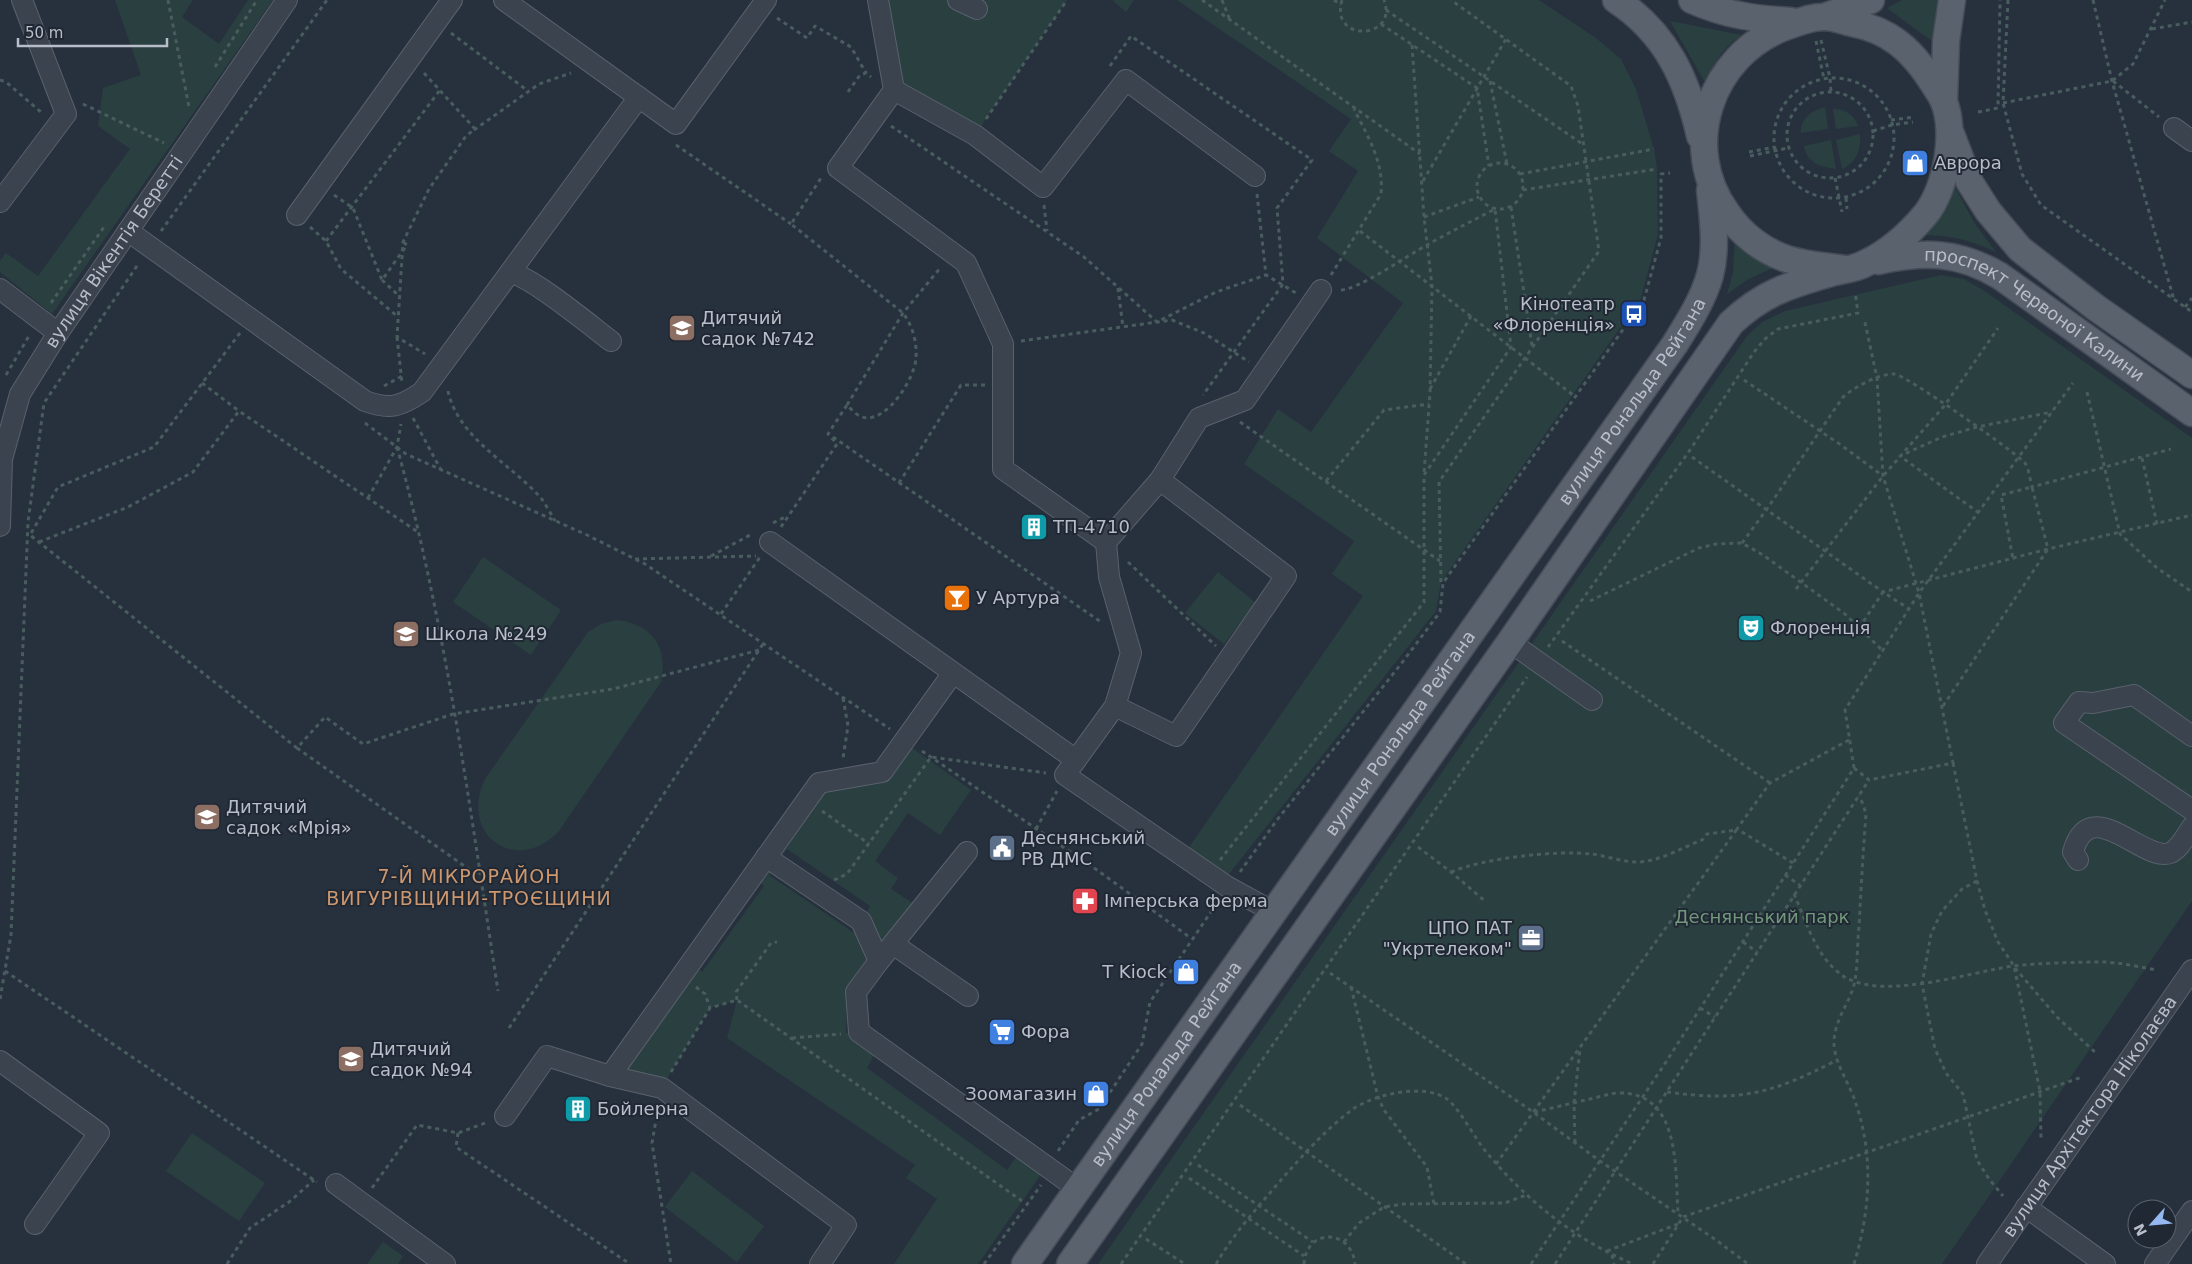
<svg xmlns="http://www.w3.org/2000/svg" width="2192" height="1264" font-family="'DejaVu Sans',sans-serif">
	<style>
		.green { fill: #2a3f40 }
		.lines { fill: none; stroke-linecap: round; stroke-linejoin: round }
		.minor-casing { stroke: #59616c; stroke-width: 22 }
		.major-casing { stroke: #454c58; stroke-width: 29 }
		.path { stroke: #495c5e; stroke-width: 3; stroke-dasharray: 4 4; stroke-linecap: butt }
		.minor { stroke: #3b434e; stroke-width: 20 }
		.major { stroke: #5a626e; stroke-width: 26 }
		.labels { text-anchor: middle; stroke-width: 4; stroke-linejoin: round; paint-order: stroke }
		.poi-label { font-size: 18px; fill: #b8bec9; stroke: #202834; text-anchor: start }
		.street-label { font-size: 18px; fill: #b8bec9; stroke: #202834 }
		.park-label { font-size: 18px; fill: #71987a; stroke: #202834 }
		.neighbourhood-label { font-size: 19px; letter-spacing: 1px; fill: #cd986f; stroke: #202834 }
	</style>
	<rect width="100%" height="100%" fill="#27313e"/>
	<!-- green -->
	<g class="green">
		<path d="M115,0H193L182,17L219,44L248,0H273L52,314L0,272V261L6,253L38,276L130,149L98,126L103,88L141,75Z"/>
		<path d="M888,0H1067L975,135L894,90Z"/>
		<path d="M1112,0H1134L1126,12Z"/>
		<path d="M1177,0H1539L1596,38L1621,59L1636,89L1654,149L1657,169L1658,234L1641,298L1441,582L1436,611L1222,883L1183,856L1363,596L1332,574L1354,541L1244,464L1278,409L1311,432L1403,303L1317,238L1358,171L1329,151L1351,119Z"/>
		<path d="M1902,0H1939L1933,42L1887,8Z"/>
		<path d="M1670,21L1742,35C1723,47 1711,65 1707,86Z"/>
		<path d="M1825,107L1828,129L1801,133C1800,118 1811,111 1825,107Z"/>
		<path d="M1833,109C1846,109 1854,115 1858,126L1836,129Z"/>
		<path d="M1860,134C1861,150 1857,162 1842,169L1836,140Z"/>
		<path d="M1831,140L1836,169C1820,167 1807,163 1804,146Z"/>
		<path d="M1951,180L1975,224L1996,252C1967,239 1951,235 1918,235Z"/>
		<path d="M1735,236L1781,264L1747,280L1727,294L1733,272Z"/>
		<path d="M1941,275L1964,279L1983,290L2192,438V901L1942,1264H1098L1747,336L1762,322L1785,311Z"/>
		<path d="M483,557L561,610L531,655L453,602Z"/>
		<path d="M1218,572L1256,603L1224,644L1185,613Z"/>
		<path d="M616,620C652,624 668,646 661,682L559,831C517,876 458,835 485,779L588,632L601,624Z"/>
		<path d="M908,745L971,790L940,835L908,813L875,861L898,878L891,889L917,906L881,946L864,917L870,906L787,849L778,861L771,856L821,787L883,775Z"/>
		<path d="M775,866L769,875L860,937L871,961L847,991L846,1033H853L876,1051L867,1068L1007,1170L1020,1152L1044,1170L978,1264H894L937,1199L906,1178L915,1165L727,1038L737,1000L710,1008L665,1082L622,1071L693,965L702,972L764,886L754,878Z"/>
		<path d="M192,1133L265,1183L239,1221L166,1171Z"/>
		<path d="M692,1171L764,1226L737,1262L665,1207Z"/>
		<path d="M383,1242L403,1256L398,1264H367Z"/>
	</g>
	<g class="lines">
		<!-- minor casing -->
		<g class="minor-casing">
			<g id="minor">
				<path d="M504,0L676,124L766,0"/>
				<path d="M878,0L894,90L838,168L966,263L1003,344V469L1106,542"/>
				<path d="M958,0L977,9"/>
				<path d="M894,90L975,135L1043,187L1126,80L1255,176"/>
				<path d="M2174,128L2192,141"/>
				<path d="M0,202L66,114L22,0"/>
				<path d="M297,215L452,0"/>
				<path d="M128,231L365,401C390,410 400,407 422,392L639,97"/>
				<path d="M510,273C530,275 591,326 611,341"/>
				<path d="M0,289L58,333"/>
				<path id="s1" d="M0,526L2,459L20,394L58,333L287,0"/>
				<path d="M770,542L1076,760"/>
				<path d="M1510,642L1592,700"/>
				<path d="M1115,706L1176,736L1286,576L1160,480"/>
				<path d="M2192,736L2134,695L2093,703L2079,702L2064,723L2192,810"/>
				<path d="M766,857L861,921L879,961L856,992L859,1032L1078,1189"/>
				<path d="M2078,860L2073,852C2090,791 2143,863 2170,853C2180,849 2186,835 2192,827"/>
				<path d="M1274,912L1228,887L1065,775L1115,706L1131,653L1109,577L1106,542L1160,480L1199,418L1245,400L1321,290"/>
				<path d="M893,944L968,996"/>
				<path d="M879,961L967,852"/>
				<path d="M0,1061L99,1133L35,1224"/>
				<path d="M610,1076L819,783L882,772L953,673"/>
				<path d="M505,1116L547,1056L610,1076L662,1088L846,1225L820,1264"/>
				<path d="M336,1184L445,1264"/>
				<path d="M2026,1207L2105,1264"/>
				<path id="s2" d="M1987,1264L2192,970"/>
				<path d="M2155,1264L2192,1211"/>
			</g>
		</g>
		<!-- major casing -->
		<g class="major-casing">
			<g id="major">
				<path d="M1616,0C1666,33 1687,79 1700,136"/>
				<path d="M1692,0C1726,15 1755,19 1791,21"/>
				<path d="M1824,17L1871,0"/>
				<path d="M1944,101L1946,41L1952,0"/>
				<path d="M1951,134L1969,181L1988,211L2020,249L2095,307L2192,375"/>
				<path id="s3" d="M1878,261C1924,251 1958,251 2000,276L2192,413"/>
				<path id="s4" d="M1025,1264L1675,344C1688,323 1703,300 1710,275C1717,248 1713,218 1710,190"/>
				<path d="M1070,1264L1510,642L1731,323C1763,293 1789,285 1831,273C1842,270 1856,269 1866,263C1889,252 1909,234 1925,215C1947,189 1959,124 1940,94C1928,75 1916,56 1897,42C1884,32 1867,26 1852,23C1843,21 1834,17 1825,17C1812,16 1797,23 1785,27C1710,55 1679,147 1727,213C1741,234 1763,251 1787,259C1806,265 1826,266 1845,269"/>
			</g>
		</g>
		<!-- path -->
		<g class="path">
			<path d="M168,0L189,107"/>
			<path d="M1202,0L1420,154"/>
			<path d="M1222,0L1230,20"/>
			<path d="M1334,0L1341,5"/>
			<path d="M1342,0C1329,43 1399,40 1384,0"/>
			<path d="M2008,0L2003,103L2022,174L2041,205L2192,312"/>
			<path d="M2093,0L2112,81L2174,300"/>
			<path d="M1386,10L1581,143"/>
			<path d="M777,18L807,38L815,26L851,47L866,73"/>
			<path d="M1381,24L1477,88L1489,166"/>
			<path d="M2152,29L2192,22"/>
			<path d="M451,33L528,91"/>
			<path d="M1821,40L1830,78L1831,92"/>
			<path d="M1816,41L1824,79"/>
			<path d="M1412,45L1424,217L1432,286L1430,393L1424,473"/>
			<path d="M1110,66L1131,36L1312,160L1277,208L1283,284L1203,395"/>
			<path d="M215,67L257,0"/>
			<path d="M424,73L475,129L466,136L429,189L403,242L397,337L425,354"/>
			<circle cx="1834" cy="138" r="60"/>
			<path d="M0,80L6,82L42,113"/>
			<path d="M1490,81L1507,164"/>
			<path d="M2113,81L2159,117"/>
			<path d="M848,92L860,75L866,73L871,77"/>
			<circle cx="1830" cy="135" r="43"/>
			<path d="M2003,103L2112,81L2133,64L2165,0"/>
			<path d="M83,104L164,143"/>
			<path d="M1978,112L1998,108L2000,0"/>
			<path d="M986,119L1067,0"/>
			<path d="M1891,120L1915,117"/>
			<path d="M891,126L1084,257L1157,322L1216,292L1266,275"/>
			<path d="M474,130L539,84L571,73"/>
			<path d="M1873,131L1892,125L1913,122"/>
			<path d="M676,145L791,224"/>
			<path d="M1749,152L1775,147"/>
			<path d="M1750,156L1788,148"/>
			<circle cx="1500" cy="186" r="23"/>
			<path d="M1520,174L1654,149"/>
			<path d="M1835,178L1842,212"/>
			<path d="M1423,181L1506,39"/>
			<path d="M1523,190L1657,169"/>
			<path d="M1257,194L1266,275L1296,293"/>
			<path d="M334,195L353,208L382,280L407,245L403,242"/>
			<path d="M1846,198L1847,209"/>
			<path d="M1044,205L1047,231"/>
			<path d="M1511,207L1532,346"/>
			<path d="M1424,217L1479,197"/>
			<path d="M310,227L326,241L341,269L397,316"/>
			<path d="M161,231L327,0"/>
			<path d="M1360,231L1573,395"/>
			<path d="M326,241L440,90"/>
			<path d="M1331,275L1381,194C1384,162 1368,137 1354,109"/>
			<path d="M382,280L398,295"/>
			<path d="M1118,288L1123,327"/>
			<path d="M51,303L106,224"/>
			<path d="M2185,307L2192,298"/>
			<path d="M240,333L154,447L58,487L30,535L297,748L325,717L363,744L453,714L613,689L759,650"/>
			<path d="M397,337L402,383"/>
			<path d="M1021,341L1172,320L1204,333L1249,362"/>
			<path d="M6,375L29,336"/>
			<path d="M1744,380L1841,445L1883,476"/>
			<path d="M202,383L239,411"/>
			<path d="M384,386L402,376"/>
			<path d="M1430,389L1471,316"/>
			<path d="M448,391C458,438 511,464 541,498C546,505 551,514 555,521"/>
			<path d="M2087,392L2120,534L2157,568L2192,592"/>
			<path d="M847,405L903,313L941,267"/>
			<path d="M413,418L441,470"/>
			<path d="M1240,422L1440,561"/>
			<path d="M365,423L406,454L587,535L645,564L890,729"/>
			<path d="M833,437L1101,622"/>
			<path d="M397,447C446,625 470,809 498,991"/>
			<path d="M1692,457L1883,592L2048,549L2192,515"/>
			<path d="M2142,458L2157,524"/>
			<path d="M1326,481L1384,410L1429,404"/>
			<path d="M899,483L961,385H985"/>
			<path d="M368,498L397,447L401,424"/>
			<path d="M1979,513L1900,456L1942,437L1977,427L2052,412"/>
			<path d="M773,523L787,516"/>
			<path d="M781,527L837,444L828,434L847,405C851,409 856,415 862,417C886,425 916,377 916,357C917,341 912,325 903,313L791,224L821,178"/>
			<path d="M39,542L128,507L193,472L239,411L418,532"/>
			<path d="M1742,543L1767,509L1843,397C1855,387 1878,374 1894,374C1905,374 2012,450 2024,462C2029,467 2030,480 2032,487L2171,449"/>
			<path d="M711,556L752,534"/>
			<path d="M635,559L756,556"/>
			<path d="M1128,562L1216,646"/>
			<path d="M1441,582L1439,482L1599,251L1578,106L1571,86L1451,0"/>
			<path d="M1796,589L1883,476L1945,405L1998,328"/>
			<path d="M1590,601L1699,548L1716,544L1742,543L1763,555L1845,614L1882,650"/>
			<path d="M721,614L760,557"/>
			<path d="M1859,628L1883,592L1909,609"/>
			<path d="M1562,641L1770,783"/>
			<path d="M1548,647L1690,450L1754,352L1765,339L1778,329L1858,313L1855,292"/>
			<path d="M843,698L848,726L843,758"/>
			<path d="M1943,706L2048,549L2032,487L2001,495L2013,559"/>
			<path d="M297,748L480,877"/>
			<path d="M922,751L1097,870L1188,936"/>
			<path d="M1953,763L1977,881L1985,910L1998,942L2014,966L2040,1091L2041,1140"/>
			<path d="M1854,768L1845,710L1919,593L2073,383"/>
			<path d="M822,811L869,844"/>
			<path d="M1036,829L1057,791"/>
			<path d="M1418,847L1451,872L1486,902"/>
			<path d="M1220,860L1424,602V475L1511,347L1495,209C1472,221 1450,232 1427,245C1408,255 1357,291 1339,290"/>
			<path d="M1793,863L1737,829L1770,783L1849,740"/>
			<path d="M1240,872L1277,820L1401,664L1440,612L1443,583L1644,300L1661,238V174L1670,173"/>
			<path d="M1451,872C1485,858 1555,850 1592,854C1607,856 1622,862 1637,862C1659,862 1683,847 1702,840L1707,834L1737,830"/>
			<path d="M1785,875L1800,885"/>
			<path d="M834,880L847,874L931,757L1046,773"/>
			<path d="M1977,881L1962,889L1942,911L1931,934L1922,984L1935,1049L1946,1073L1963,1094L1977,1160L1989,1179L2003,1196"/>
			<path d="M1794,894C1806,921 1815,954 1839,973C1876,1004 1969,972 2013,966C2039,963 2078,962 2105,962C2122,963 2140,967 2157,970"/>
			<path d="M1743,942L1757,952"/>
			<path d="M2015,968L2057,1017L2097,1054"/>
			<path d="M5,971L317,1182"/>
			<path d="M1330,973L1533,1112L1600,1161L1716,1240L1748,1264"/>
			<path d="M696,987L705,994L710,1008"/>
			<path d="M1351,987L1378,1097L1384,1110L1427,1167L1434,1204"/>
			<path d="M0,999L11,935L28,522L44,403L139,263"/>
			<path d="M737,1000L736,992L771,943L777,942"/>
			<path d="M1700,1008L1715,1017"/>
			<path d="M509,1028L763,644"/>
			<path d="M792,1038L841,1034"/>
			<path d="M671,1072L710,1008L737,1000L1022,1201"/>
			<path d="M1667,1092C1740,1102 1772,1094 1837,1060"/>
			<path d="M1240,1105L1466,1264"/>
			<path d="M658,1108L652,1143L671,1264"/>
			<path d="M1534,1112C1553,1108 1572,1103 1590,1099C1599,1097 1608,1094 1617,1093C1681,1091 1675,1168 1678,1213"/>
			<path d="M458,1133L456,1147L630,1264"/>
			<path d="M1575,1143L1574,1103L1580,1049"/>
			<path d="M1058,1151L1079,1120L1099,1109L1142,1044L1150,1002L1217,903"/>
			<path d="M1496,1164L1737,829"/>
			<path d="M1198,1165L1313,1242"/>
			<path d="M1189,1178L1304,1256"/>
			<path d="M372,1188L417,1125L458,1133L488,1122"/>
			<path d="M1146,1239L1185,1264"/>
			<path d="M1344,1242L1359,1223L1384,1207L1403,1204L1505,1203L1526,1195"/>
			<path d="M1607,1251L1678,1224"/>
			<path d="M1612,1255L1614,1264"/>
			<path d="M227,1264L250,1228L289,1202L314,1180"/>
			<path d="M984,1264L1041,1185"/>
			<path d="M1121,1264L1527,677"/>
			<path d="M1216,1264C1234,1233 1258,1207 1281,1180C1303,1155 1326,1129 1353,1109C1375,1094 1424,1083 1447,1099C1460,1109 1475,1139 1487,1153C1527,1201 1576,1240 1633,1264"/>
			<path d="M1304,1264C1306,1228 1351,1228 1355,1264"/>
			<path d="M1531,1264L1664,1065L1854,768L1869,780L1953,763L1919,593L1883,476L1877,378L1864,318"/>
			<path d="M1555,1264L1869,780"/>
			<path d="M1653,1264L1683,1217L2082,1077"/>
			<path d="M1854,1264C1870,1212 1874,1156 1856,1104C1850,1083 1833,1063 1834,1040C1836,1016 1852,1000 1855,980C1858,963 1857,944 1859,927C1861,889 1863,852 1866,814L1863,804L1859,796"/>
		</g>
		<!-- minor -->
		<use href="#minor" class="minor"/>
		<!-- major -->
		<use href="#major" class="major"/>
	</g>
	<!-- icons -->
	<defs>
		<g id="shop-square" transform="scale(1.4375)"><rect x="-9" y="-9" width="18" height="18" rx="4" fill="#3f7fe0" stroke="#202834"/><path d="M-5-2.5h2.3a2.7 3.5 0 0 1 5.4 0H5L5.5 6h-11ZM-1.5-2.5h3a1.5 2.3 0 0 0-3 0Z" fill="#fff"/></g>
		<g id="bus-square" transform="scale(1.4375)"><rect x="-9" y="-9" width="18" height="18" rx="4" fill="#1a4fb4" stroke="#202834"/><path d="M-5-6H5V4H4V6H2V4H-2V6H-4V4H-5ZM-3.5-4V0h7V-4ZM-3.5 1.2v1.5H-2V1.2ZM2 1.2v1.5H3.5V1.2Z" fill="#fff"/></g>
		<g id="school-square" transform="scale(1.4375)"><rect x="-9" y="-9" width="18" height="18" rx="4" fill="#8d6e63" stroke="#202834"/><path d="M0-5L7-2L0 1L-7-2ZM-4 1L0 2.5L4 1V4Q0 6-4 4Z" fill="#fff"/></g>
		<g id="building-square" transform="scale(1.4375)"><rect x="-9" y="-9" width="18" height="18" rx="4" fill="#0f9aa8" stroke="#202834"/><path d="M-4-6H4V6H1V3H-1V6H-4ZM-2.5-4.3h1.7v1.8h-1.7ZM.8-4.3h1.7v1.8H.8ZM-2.5-1h1.7V.8h-1.7ZM.8-1h1.7V.8H.8Z" fill="#fff"/></g>
		<g id="bar-square" transform="scale(1.4375)"><rect x="-9" y="-9" width="18" height="18" rx="4" fill="#e8710a" stroke="#202834"/><path d="M-6-5H6L.8 .8V4.5H3.5V6h-7V4.5H-.8V.8Z" fill="#fff"/></g>
		<g id="theatre-square" transform="scale(1.4375)"><rect x="-9" y="-9" width="18" height="18" rx="4" fill="#0f9aa8" stroke="#202834"/><path d="M-5-5.5Q0-4 5-5.5V0Q5 5 0 6Q-5 5-5 0ZM-3.3-2.5H-1v1.5H-3.3ZM1-2.5H3.3v1.5H1ZM-2.8 1Q0 5.5 2.8 1Z" fill="#fff"/></g>
		<g id="civic-square" transform="scale(1.4375)"><rect x="-9" y="-9" width="18" height="18" rx="4" fill="#5c6f8a" stroke="#202834"/><path d="M-.6-6.5H3V-4.5H.6V-3L4-1V1h2V6H-6V1h2V-1L-.6-3ZM-1.2 2.5V6h2.4V2.5Z" fill="#fff"/></g>
		<g id="pharmacy-square" transform="scale(1.4375)"><rect x="-9" y="-9" width="18" height="18" rx="4" fill="#e0444e" stroke="#202834"/><path d="M-2-6h4v4h4v4h-4v4h-4v-4h-4v-4h4Z" fill="#fff"/></g>
		<g id="office-square" transform="scale(1.4375)"><rect x="-9" y="-9" width="18" height="18" rx="4" fill="#5c6f8a" stroke="#202834"/><path d="M-6-3h4V-5.5h4V-3h4V5H-6ZM-1-4.5V-3h2v-1.5ZM-6 0V1H6V0Z" fill="#fff"/></g>
		<g id="supermarket-square" transform="scale(1.4375)"><rect x="-9" y="-9" width="18" height="18" rx="4" fill="#3f7fe0" stroke="#202834"/><path d="M-6-5.5h2.5l.6 2H6L4.5 2H-2.5L-4.4-4H-6ZM-1.5 3.2a1.3 1.3 0 1 0 .1 0ZM3 3.2a1.3 1.3 0 1 0 .1 0Z" fill="#fff"/></g>
	</defs>
	<g fill-rule="evenodd">
		<use href="#shop-square" x="1915" y="163"/>
		<use href="#bus-square" x="1634" y="314"/>
		<use href="#school-square" x="682" y="328"/>
		<use href="#building-square" x="1034" y="527"/>
		<use href="#bar-square" x="957" y="598"/>
		<use href="#theatre-square" x="1751" y="628"/>
		<use href="#school-square" x="406" y="634"/>
		<use href="#school-square" x="207" y="817"/>
		<use href="#civic-square" x="1002" y="848"/>
		<use href="#pharmacy-square" x="1085" y="901"/>
		<use href="#office-square" x="1531" y="938"/>
		<use href="#shop-square" x="1186" y="972"/>
		<use href="#supermarket-square" x="1002" y="1032"/>
		<use href="#school-square" x="351" y="1059"/>
		<use href="#shop-square" x="1096" y="1094"/>
		<use href="#building-square" x="578" y="1109"/>
	</g>
	<g class="labels">
		<!-- poi labels -->
		<g class="poi-label">
			<text x="1934" y="169">Аврора</text>
			<text x="1615" y="310" text-anchor="end">Кінотеатр<tspan x="1615" dy="21">«Флоренція»</tspan></text>
			<text x="701" y="324">Дитячий<tspan x="701" dy="21">садок №742</tspan></text>
			<text x="1053" y="533">ТП-4710</text>
			<text x="976" y="604">У Артура</text>
			<text x="1770" y="634">Флоренція</text>
			<text x="425" y="640">Школа №249</text>
			<text x="226" y="813">Дитячий<tspan x="226" dy="21">садок «Мрія»</tspan></text>
			<text x="1021" y="844">Деснянський<tspan x="1021" dy="21">РВ ДМС</tspan></text>
			<text x="1104" y="907">Імперська ферма</text>
			<text x="1512" y="934" text-anchor="end">ЦПО ПАТ<tspan x="1512" dy="21">"Укртелеком"</tspan></text>
			<text x="1167" y="978" text-anchor="end">T Kiock</text>
			<text x="1021" y="1038">Фора</text>
			<text x="370" y="1055">Дитячий<tspan x="370" dy="21">садок №94</tspan></text>
			<text x="1077" y="1100" text-anchor="end">Зоомагазин</text>
			<text x="597" y="1115">Бойлерна</text>
		</g>
		<!-- street labels -->
		<g class="street-label">
			<text dy="6" stroke="none"><textPath href="#s1" startOffset="305">вулиця Вікентія Беретті</textPath></text>
			<text dy="6" stroke="none"><textPath href="#s3" startOffset="174">проспект Червоної Калини</textPath></text>
			<text dy="6" stroke="none"><textPath href="#s4" startOffset="1055">вулиця Рональда Рейгана</textPath></text>
			<text dy="6" stroke="none"><textPath href="#s4" startOffset="650">вулиця Рональда Рейгана</textPath></text>
			<text dy="6" stroke="none"><textPath href="#s4" startOffset="245">вулиця Рональда Рейгана</textPath></text>
			<text dy="6" stroke="none"><textPath href="#s2" startOffset="180">вулиця Архітектора Ніколаєва</textPath></text>
		</g>
		<!-- park labels -->
		<g class="park-label">
			<text x="1762" y="923">Деснянський парк</text>
		</g>
		<!-- neighbourhood labels -->
		<g class="neighbourhood-label">
			<text x="469" y="883">7-Й МІКРОРАЙОН<tspan x="469" dy="22">ВИГУРІВЩИНИ-ТРОЄЩИНИ</tspan></text>
		</g>
	</g>
	<!-- north arrow -->
	<g transform="translate(2152 1224) rotate(243)"><circle r="24" fill="#202834" stroke="#5d6470"/>
	<path d="M0-4L9 19L0 12L-9 19Z" fill="#96b8f0"/>
	<text y="-8" font-size="14" font-weight="bold" text-anchor="middle" fill="#b8bec9">N</text>
	</g>
	<!-- scale -->
	<path d="M18 38v8h149v-8" fill="none" stroke="#b8bec9" stroke-width="2.5"/>
	<text x="25" y="38" font-size="15" fill="#b8bec9" stroke="#202834" stroke-width="4" paint-order="stroke">50 m</text>
</svg>
